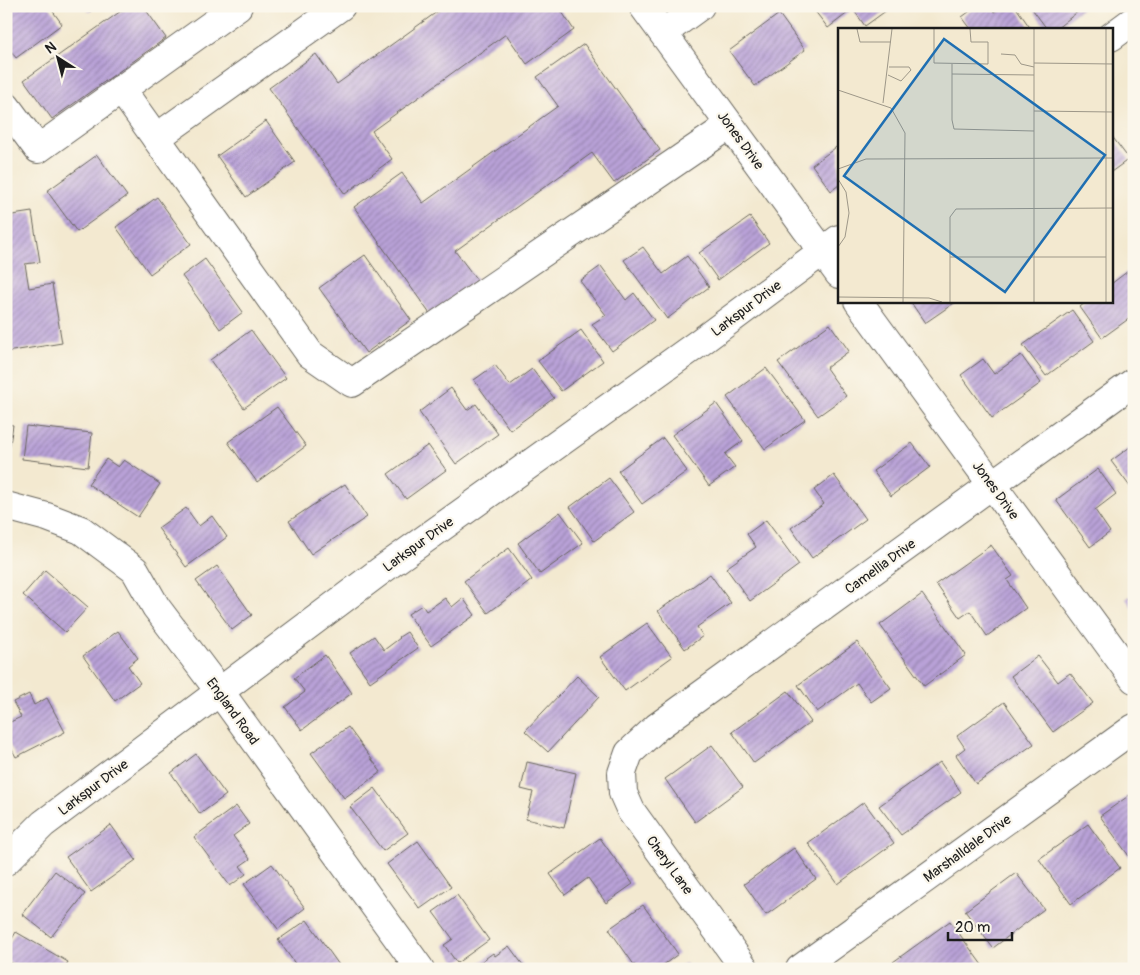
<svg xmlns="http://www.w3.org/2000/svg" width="1140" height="975" font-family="Pangolin,sans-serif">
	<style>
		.building { fill: url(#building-hatch) }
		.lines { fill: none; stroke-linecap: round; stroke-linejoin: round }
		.minor-casing { stroke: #67645b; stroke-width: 30 }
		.minor { stroke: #fff; stroke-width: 28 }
		.labels { text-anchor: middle; stroke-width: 4.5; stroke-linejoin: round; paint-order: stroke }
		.street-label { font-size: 14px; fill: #1c1c1c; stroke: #fbf7ec }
		.inset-road { fill: none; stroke: #9d9788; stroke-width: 1 }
		.view { fill: #1f6fb2; fill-opacity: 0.15; stroke: #1f6fb2; stroke-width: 2.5 }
		.inset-edge { fill: none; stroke: #1c1c1c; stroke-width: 2.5 }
	</style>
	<defs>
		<pattern id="building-hatch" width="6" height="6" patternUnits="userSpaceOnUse" patternTransform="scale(1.25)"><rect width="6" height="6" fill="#b9a2d8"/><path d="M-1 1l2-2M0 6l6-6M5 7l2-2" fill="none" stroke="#9683ae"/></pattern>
	</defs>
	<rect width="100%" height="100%" fill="#fbf7ec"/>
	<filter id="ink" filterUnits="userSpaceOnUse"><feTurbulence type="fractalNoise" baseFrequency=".02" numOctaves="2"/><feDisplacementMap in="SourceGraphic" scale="10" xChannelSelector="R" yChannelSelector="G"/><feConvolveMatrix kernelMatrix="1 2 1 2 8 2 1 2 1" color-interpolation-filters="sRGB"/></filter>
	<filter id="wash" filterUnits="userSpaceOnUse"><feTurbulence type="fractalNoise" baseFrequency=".0096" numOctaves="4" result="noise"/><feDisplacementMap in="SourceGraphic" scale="20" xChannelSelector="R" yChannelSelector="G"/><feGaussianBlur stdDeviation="1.12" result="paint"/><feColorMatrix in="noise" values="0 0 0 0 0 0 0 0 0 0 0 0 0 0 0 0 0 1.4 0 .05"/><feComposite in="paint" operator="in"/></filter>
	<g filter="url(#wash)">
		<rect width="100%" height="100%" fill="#f3e9d0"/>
		<g id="blocks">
			<!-- building -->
			<g class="building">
				<path d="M6,6H49L62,24L16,58L6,44Z"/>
				<path d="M85,6H98L89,12Z"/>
				<path d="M128,6H143L166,38L52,119L24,80Z"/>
				<path d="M445,6H558L574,30L527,64L506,34L372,131L392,159L345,194L269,88L316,54L337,84Z"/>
				<path d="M811,6H884L887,10L865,26L853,9L828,28Z"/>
				<path d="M977,6H990L994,12L1002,6H1015L1031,29H971L962,17Z"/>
				<path d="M1030,6H1085L1056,29H1047Z"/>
				<path d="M779,14L805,50L755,86L729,51Z"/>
				<path d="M584,44L660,150L614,183L592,153L455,251L477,280L430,314L354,207L402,173L423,203L558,106L537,77Z"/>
				<path d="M266,121L295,162L246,197L217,156Z"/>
				<path d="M1111,135L1129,159L1111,172Z"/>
				<path d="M839,145V185L831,191L812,165Z"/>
				<path d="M97,155L127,196L77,232L47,191Z"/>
				<path d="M157,197L191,244L150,274L116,227Z"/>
				<path d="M32,212L40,262L25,264L29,288L52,284L62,343L6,352V216Z"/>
				<path d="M750,217L769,243L718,280L699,253Z"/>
				<path d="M643,247L663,274L687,256L709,287L667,319L624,260Z"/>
				<path d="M365,255L411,320L366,353L319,288Z"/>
				<path d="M205,259L243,312L220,329L182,276Z"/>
				<path d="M601,266L626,300L634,293L654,320L612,351L592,324L606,315L580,281Z"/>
				<path d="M1128,271L1134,279V315L1102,338L1080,307L1087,301H1111V284Z"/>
				<path d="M910,301H957L925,323Z"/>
				<path d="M1072,310L1094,341L1046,376L1023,345Z"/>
				<path d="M830,324L849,351L826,368L846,396L818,416L778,362Z"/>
				<path d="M251,330L286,378L244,408L210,360Z"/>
				<path d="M581,330L603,361L561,391L538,361Z"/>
				<path d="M1021,355L1041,383L992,418L961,375L983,359L994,374Z"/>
				<path d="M495,365L510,385L532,369L554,398L510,430L474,380Z"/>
				<path d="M766,368L805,420L765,449L727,397Z"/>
				<path d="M451,388L467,410L476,404L498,434L456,464L419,412Z"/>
				<path d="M716,403L743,441L725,454L735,467L709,486L672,435Z"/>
				<path d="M277,407L306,446L257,482L228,442Z"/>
				<path d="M6,424L13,425L7,463H6Z"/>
				<path d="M26,426L92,433L88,467L22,459Z"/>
				<path d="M663,438L687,471L642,504L618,471Z"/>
				<path d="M912,443L930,467L891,496L873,471Z"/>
				<path d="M1134,444V492L1111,461Z"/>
				<path d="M428,445L446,470L406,499L388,474Z"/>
				<path d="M106,459L118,467L124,460L160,484L138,517L88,484Z"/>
				<path d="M1098,469L1116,494L1095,510L1110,532L1090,547L1056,500Z"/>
				<path d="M834,475L866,519L812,558L791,528L824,504L814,490Z"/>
				<path d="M609,478L634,512L594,541L570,507Z"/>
				<path d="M345,484L367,517L311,554L289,521Z"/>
				<path d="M186,508L199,526L212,516L227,537L186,567L158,528Z"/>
				<path d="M560,512L583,543L540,574L518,543Z"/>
				<path d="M766,520L799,565L750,601L726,568L756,547L747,534Z"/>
				<path d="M991,545L1013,576L1007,580L1026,608L987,636L970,611L960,618L936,584Z"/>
				<path d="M509,548L532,580L488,613L464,581Z"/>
				<path d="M217,566L252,615L232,630L196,581Z"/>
				<path d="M45,570L88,607L65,632L23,595Z"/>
				<path d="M710,574L731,603L697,627L703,636L685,649L658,611Z"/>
				<path d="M1134,593V610L1126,599Z"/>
				<path d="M922,594L966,655L924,686L880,625Z"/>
				<path d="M445,598L452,607L463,598L475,615L431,646L408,614L422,605L426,611Z"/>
				<path d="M647,623L672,657L625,691L600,657Z"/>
				<path d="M118,631L138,658L128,666L140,683L115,701L83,656Z"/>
				<path d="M407,632L418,648L370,682L350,653L374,636L384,650L400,638L399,637Z"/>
				<path d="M857,642L891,688L871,702L857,683L817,712L798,685Z"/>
				<path d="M325,655L352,693L302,730L285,707L305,692L294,678Z"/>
				<path d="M1038,656L1058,682L1070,673L1093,703L1053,732L1011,676Z"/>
				<path d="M577,676L599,697L548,752L525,731Z"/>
				<path d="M788,691L811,722L754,763L732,732Z"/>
				<path d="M29,694L34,705L47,698L65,732L16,757L6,739V724L21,717L13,702Z"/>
				<path d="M1004,702L1034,744L976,784L956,755L965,748L957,736Z"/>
				<path d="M348,727L381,772L344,798L311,753Z"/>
				<path d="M712,745L743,787L695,822L665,779Z"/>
				<path d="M196,754L226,795L200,814L171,773Z"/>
				<path d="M527,762L576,773L564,828L526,819L533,792L521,789Z"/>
				<path d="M940,762L961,792L901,835L879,806Z"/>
				<path d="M375,788L408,833L383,851L350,807Z"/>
				<path d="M1134,792V863L1100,816Z"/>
				<path d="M864,802L894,843L838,884L808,843Z"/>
				<path d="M236,806L249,824L233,836L250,859L240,866L246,874L230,886L194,837Z"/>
				<path d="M1088,824L1120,868L1071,904L1039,859Z"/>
				<path d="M111,825L136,860L91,892L66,857Z"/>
				<path d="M600,838L633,884L606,903L588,878L565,895L550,874Z"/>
				<path d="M418,841L451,887L420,909L387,864Z"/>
				<path d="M794,848L816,879L766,915L744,884Z"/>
				<path d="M272,864L305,908L278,929L244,884Z"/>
				<path d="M55,871L85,894L51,937L22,914Z"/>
				<path d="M1016,873L1044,909L993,948L965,911Z"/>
				<path d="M457,895L489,940L457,963L444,945L453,939L433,912Z"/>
				<path d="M643,905L678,954L658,969H637L609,929Z"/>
				<path d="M307,920L339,965L334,969H299L278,940Z"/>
				<path d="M950,921L982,965L977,969H898L893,962Z"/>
				<path d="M16,932L68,962L64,969H22L6,960V949Z"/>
				<path d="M509,946L526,969H471L493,953L495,956Z"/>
				<path d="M685,963L689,969H678Z"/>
			</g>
		</g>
	</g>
	<g filter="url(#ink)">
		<use href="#blocks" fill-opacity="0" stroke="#67645b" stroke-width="1"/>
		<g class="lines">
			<!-- minor casing -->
			<g class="minor-casing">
				<g id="minor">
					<path d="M643,6L839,274"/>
					<path d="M663,33L700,6"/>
					<path d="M1111,37L1134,20"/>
					<path d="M121,89L310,354L352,383L730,125"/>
					<path d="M6,106L38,149L238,6"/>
					<path d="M156,138L341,6"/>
					<path d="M858,301L1134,679"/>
					<path d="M6,506L47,517L81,530L135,570L156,607L220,692L420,969"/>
					<path d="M6,861L43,824L379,572L699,343L839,239"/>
					<path d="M745,969L631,811L623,793L622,773L629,753L657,727L1134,382"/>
					<path d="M800,969L1134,728"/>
				</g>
			</g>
			<!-- minor -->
			<use href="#minor" class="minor"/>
		</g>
	</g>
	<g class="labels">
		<!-- street labels -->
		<g class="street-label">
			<text transform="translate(741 140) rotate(54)" y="5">Jones Drive</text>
			<text transform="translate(746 308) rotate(-37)" y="5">Larkspur Drive</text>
			<text transform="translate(996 490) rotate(54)" y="5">Jones Drive</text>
			<text transform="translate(418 544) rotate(-36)" y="5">Larkspur Drive</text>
			<text transform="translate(880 566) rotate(-36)" y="5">Camellia Drive</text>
			<text transform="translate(233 711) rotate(54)" y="5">England Road</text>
			<text transform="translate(93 787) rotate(-37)" y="5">Larkspur Drive</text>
			<text transform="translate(967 848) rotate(-36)" y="5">Marshalldale Drive</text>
			<text transform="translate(670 865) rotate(54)" y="5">Cheryl Lane</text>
		</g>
	</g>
	<!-- overview -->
	<g transform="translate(838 28)">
		<rect width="275" height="275" fill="#f3e9d0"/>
		<path class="inset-road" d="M19,1L22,14H53M96,1V35L150,36V14H133L132,1M196,1V274M268,1V274M163,26L177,27L183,36L196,39M196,35L275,36M114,36V92L116,101L196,103M114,46L196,47M50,47L63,53L73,42L71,39H51M0,62L53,80L67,105L65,274M45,75L54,1M196,83L275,84M0,141L28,131L275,130M0,151L8,164L11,185L7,209L0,219M112,229H268M0,269L91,270L104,274M112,274V189L118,181L275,180"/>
		<path class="view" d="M106,11L267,127L167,264L6,148Z"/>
		<rect width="275" height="275" class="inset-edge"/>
	</g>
	<!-- margin -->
	<rect width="1140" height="975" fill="none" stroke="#fbf7ec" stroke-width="25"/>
	<!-- north arrow -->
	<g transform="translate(58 58) rotate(324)" stroke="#fbf7ec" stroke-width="4" paint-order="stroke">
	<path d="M0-4L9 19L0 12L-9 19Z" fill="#1c1c1c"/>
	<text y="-8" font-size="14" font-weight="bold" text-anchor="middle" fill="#1c1c1c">N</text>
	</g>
	<!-- scale -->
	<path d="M948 932v8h64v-8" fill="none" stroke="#1c1c1c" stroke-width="2.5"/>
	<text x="955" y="932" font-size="15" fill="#1c1c1c" stroke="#fbf7ec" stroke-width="4" paint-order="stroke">20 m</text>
</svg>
